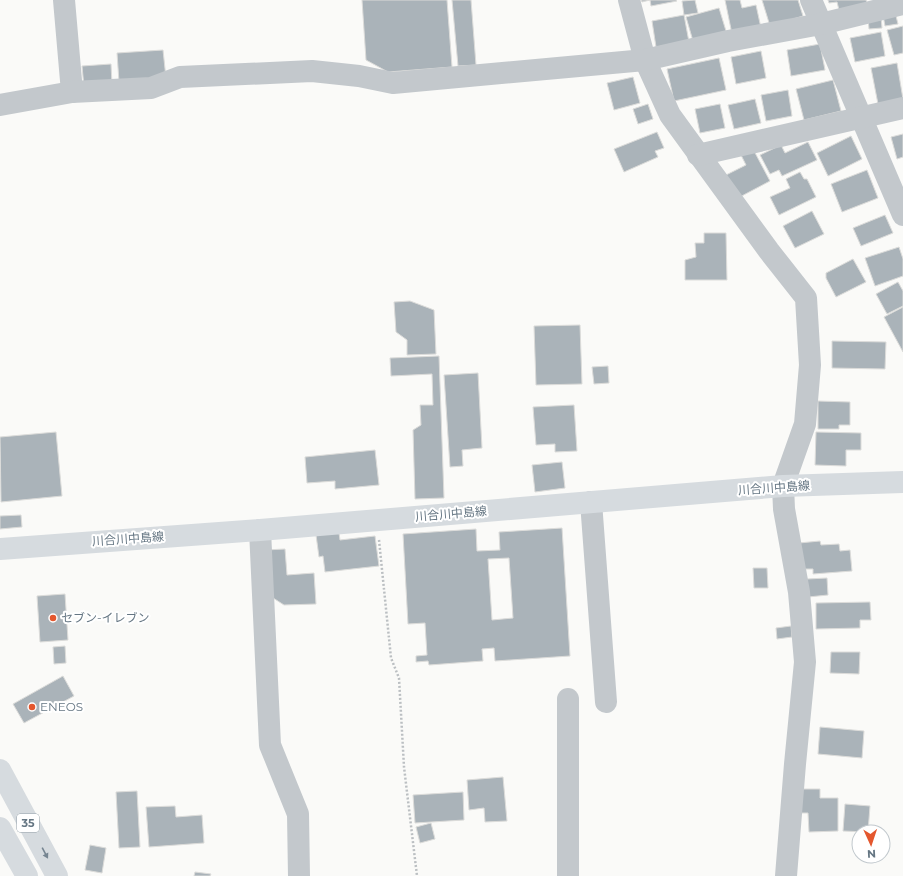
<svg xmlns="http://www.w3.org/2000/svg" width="903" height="876" font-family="Montserrat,'Noto Sans JP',sans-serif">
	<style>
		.building { fill: #aab3b9; stroke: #dcdcda; fill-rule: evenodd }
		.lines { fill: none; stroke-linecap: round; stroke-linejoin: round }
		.path { stroke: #bbbfc2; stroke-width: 2.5; stroke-dasharray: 2 2; stroke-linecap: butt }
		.minor { stroke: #c3c8cc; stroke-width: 22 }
		.major { stroke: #d6dbdf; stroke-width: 22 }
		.oneway { fill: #768591 }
		.poi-dot { fill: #e4572e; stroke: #fff; stroke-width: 1.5 }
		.labels { text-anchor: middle; stroke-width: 4; stroke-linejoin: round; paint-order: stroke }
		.shield { fill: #fff; stroke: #939fa8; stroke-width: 1 }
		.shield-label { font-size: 11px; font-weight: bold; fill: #657683 }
		.street-label { font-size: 12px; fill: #657683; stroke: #fff }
		.poi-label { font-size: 12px; fill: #657683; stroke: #fff; text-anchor: start }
	</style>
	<rect width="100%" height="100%" fill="#fafaf8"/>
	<!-- building -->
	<g class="building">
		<path d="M362,0H447L452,67L388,72L366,60Z"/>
		<path d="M452,0H471L476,65L458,66Z"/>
		<path d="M641,0H676L677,1L651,6L650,0L642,2Z"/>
		<path d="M695,0L698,13L684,15L682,1Z"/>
		<path d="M725,0H740L742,8L756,5L761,28L732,34Z"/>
		<path d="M762,0H798L803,16L770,26Z"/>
		<path d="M828,0H866L867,3L839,10L837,2L829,3Z"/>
		<path d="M719,8L726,31L693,41L686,17Z"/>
		<path d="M895,12L898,24L885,26L883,15Z"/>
		<path d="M684,15L689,42L656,47L652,21Z"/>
		<path d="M881,17L882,28L869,29L868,18Z"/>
		<path d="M903,26V53L894,55L887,30Z"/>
		<path d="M881,32L885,56L855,62L850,38Z"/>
		<path d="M820,44L825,70L791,76L787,50Z"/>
		<path d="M163,50L166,78L119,82L117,53Z"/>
		<path d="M761,51L766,78L736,84L731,57Z"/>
		<path d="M719,58L726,90L674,101L667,69Z"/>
		<path d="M897,63L903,99L878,104L871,68Z"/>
		<path d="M111,64L112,85L84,87L82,66Z"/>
		<path d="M633,77L640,103L614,110L607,83Z"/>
		<path d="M833,80L841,111L804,120L796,89Z"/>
		<path d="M788,90L792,116L766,121L761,95Z"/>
		<path d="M755,99L761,123L734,129L728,105Z"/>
		<path d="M648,104L653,119L638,124L633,109Z"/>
		<path d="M720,104L725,128L700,133L695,109Z"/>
		<path d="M657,132L664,148L655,151L658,157L624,172L614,149Z"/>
		<path d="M903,134V157L897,159L891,137Z"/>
		<path d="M851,136L862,159L828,176L817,153Z"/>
		<path d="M808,142L817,160L782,176L779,170L770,174L760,155L781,145L785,153Z"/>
		<path d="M753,149L770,181L736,199L724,176L746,165L741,155Z"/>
		<path d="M867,170L878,198L842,212L831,184Z"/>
		<path d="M800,172L804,179H807L816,197L779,215L770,197L790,188L786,179Z"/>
		<path d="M812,211L824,234L795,248L783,226Z"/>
		<path d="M885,215L893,233L861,246L853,228Z"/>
		<path d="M704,233H726L727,280H685V260L696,257L695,243H704Z"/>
		<path d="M899,247L903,259V276L875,286L865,258Z"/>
		<path d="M853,259L866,282L836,297L826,278V273Z"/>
		<path d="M898,282L903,291V306L887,314L876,294Z"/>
		<path d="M410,301L434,310L436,354L407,355V340L396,332L394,302Z"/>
		<path d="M903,307V352L884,317Z"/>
		<path d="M580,325L582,384L536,385L534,326Z"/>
		<path d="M832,341L886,342L885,369L832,368Z"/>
		<path d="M439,356L444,498L415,499L413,430L421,425L420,405H433L432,374L391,376L390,358Z"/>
		<path d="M608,366L609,383L594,384L592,367Z"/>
		<path d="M478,373L482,448L462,450L463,466L450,467L444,375Z"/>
		<path d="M818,401L850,402V425H839V429H818Z"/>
		<path d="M574,405L577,451L555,452V444L536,445L533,407Z"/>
		<path d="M56,432L62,496L1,502L0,437Z"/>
		<path d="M816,432L861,433V450H846V466L815,465Z"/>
		<path d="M375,450L379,485L335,489V481L307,483L305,457Z"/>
		<path d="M562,462L565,488L535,492L532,465Z"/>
		<path d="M21,515L22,527L0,529V516Z"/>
		<path d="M562,528L570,656L495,661L494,648L482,649L483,661L429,665L428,661L416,662V656L427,655L425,623L408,624L403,534L476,529L477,551L500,550L499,532ZM509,558L513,618L492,620L488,559Z"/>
		<path d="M339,533L340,540L375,536L379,566L325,572L323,556L319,557L316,535Z"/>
		<path d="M820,541L821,545L839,544L840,551L850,550L852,571L813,574V569H801L799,543Z"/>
		<path d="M285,549L287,575L314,573L316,604L284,605L267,594L265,550Z"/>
		<path d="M753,568H767L768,588H754Z"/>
		<path d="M827,578L828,595L808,597L807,579Z"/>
		<path d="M65,594L68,640L40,642L37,596Z"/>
		<path d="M870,602L871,620H860V628L816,629V603Z"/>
		<path d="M791,626L792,637L777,639L776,628Z"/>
		<path d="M65,646L66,663L54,664L53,647Z"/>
		<path d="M831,652H860L859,674L830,673Z"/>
		<path d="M63,676L74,696L24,723L13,704Z"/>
		<path d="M820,727L864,731L862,758L818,754Z"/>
		<path d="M503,777L507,821L485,822L484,808L469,810L467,780Z"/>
		<path d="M797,789H820V798H838V831L809,832L808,813H797Z"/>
		<path d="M137,791L140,847L119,848L116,792Z"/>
		<path d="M463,792L464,820L415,823L413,795Z"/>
		<path d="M845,804L870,806L868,832L843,831Z"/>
		<path d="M175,806L176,817L202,815L204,843L149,847L146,807Z"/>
		<path d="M431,823L435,839L420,843L416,827Z"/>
		<path d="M90,845L106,848L102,873L85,870Z"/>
		<path d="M195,872L211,874L210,876H194Z"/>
	</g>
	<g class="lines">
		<!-- path -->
		<path class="path" d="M379,540L391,658L399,678L404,767L417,876"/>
		<!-- minor -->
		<g class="minor">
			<path d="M64,0L72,92"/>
			<path d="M629,0L645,60L670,115L769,251L806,298L810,365L805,424L783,486L784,509L799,592L805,662L795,764L786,876"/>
			<path d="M811,0L903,215"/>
			<path d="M0,105L72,92L151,88L180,77L312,71L359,76L393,83L645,60L728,41L821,24L903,4"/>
			<path d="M698,155L903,108"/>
			<path d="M591,502L606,702"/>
			<path d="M260,530L270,745L298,814L299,876"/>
			<path d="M568,699V876"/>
		</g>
		<!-- major -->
		<g class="major">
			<path d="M0,549L260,530L783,486L903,482"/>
			<path d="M0,770L57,876"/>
			<path d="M0,828L27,876"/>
		</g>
	</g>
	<!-- one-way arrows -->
	<defs><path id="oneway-solid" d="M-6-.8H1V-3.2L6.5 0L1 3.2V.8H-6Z"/></defs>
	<use class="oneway" href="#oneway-solid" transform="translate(45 853) rotate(62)"/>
	<!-- markers -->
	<g class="poi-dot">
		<circle cx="53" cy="618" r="4"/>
		<circle cx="32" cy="707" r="4"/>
	</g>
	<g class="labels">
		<!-- shield labels -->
		<rect class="shield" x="17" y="814" width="22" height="18" rx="3"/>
		<g class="shield-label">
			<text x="28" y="827">35</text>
		</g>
		<!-- street labels -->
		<g class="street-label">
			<text transform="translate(774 488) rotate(-4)" y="4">川合川中島線</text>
			<text transform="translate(451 514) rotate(-5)" y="4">川合川中島線</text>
			<text transform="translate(128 539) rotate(-4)" y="4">川合川中島線</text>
		</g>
		<!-- poi labels -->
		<g class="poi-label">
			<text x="61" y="622">セブン-イレブン</text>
			<text x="40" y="711">ENEOS</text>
		</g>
	</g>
	<!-- north arrow -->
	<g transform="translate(871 844) rotate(177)"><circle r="19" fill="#ffffff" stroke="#c1c8cd"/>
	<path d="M0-3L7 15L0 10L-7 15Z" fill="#e4572e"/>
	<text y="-6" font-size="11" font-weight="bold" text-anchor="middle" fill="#657683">N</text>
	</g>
</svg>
